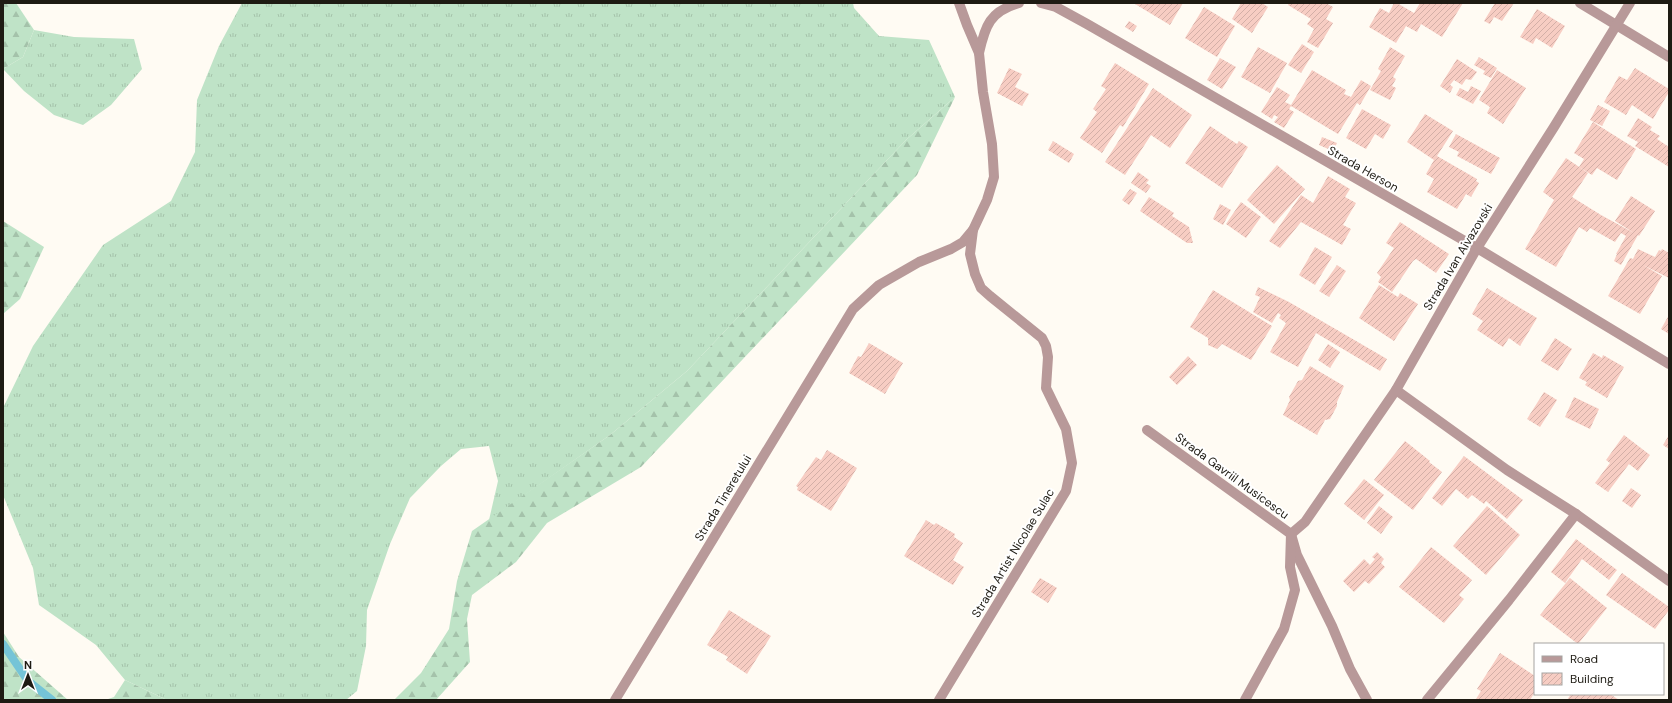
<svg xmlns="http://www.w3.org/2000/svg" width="1672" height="703" font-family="'DM Sans',sans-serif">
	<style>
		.grass { fill: url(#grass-tufts) }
		.forest { fill: url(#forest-firs) }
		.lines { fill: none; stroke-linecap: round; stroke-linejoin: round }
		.stream { stroke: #75c4d7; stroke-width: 8 }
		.building { fill: url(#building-hatch) }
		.minor { stroke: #b89999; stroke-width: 10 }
		.labels { text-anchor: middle; stroke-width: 4; stroke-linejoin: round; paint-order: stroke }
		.street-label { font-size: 12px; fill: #1e1b13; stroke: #fff }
	</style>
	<defs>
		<pattern id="grass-tufts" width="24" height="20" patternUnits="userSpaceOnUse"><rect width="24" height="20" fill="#bfe3c7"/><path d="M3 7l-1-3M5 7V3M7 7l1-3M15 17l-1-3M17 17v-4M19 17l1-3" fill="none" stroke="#a4c2aa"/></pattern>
		<pattern id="forest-firs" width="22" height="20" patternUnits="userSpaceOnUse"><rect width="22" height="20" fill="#bfe3c7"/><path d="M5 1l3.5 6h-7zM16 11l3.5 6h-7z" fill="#a4c2aa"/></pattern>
		<pattern id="building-hatch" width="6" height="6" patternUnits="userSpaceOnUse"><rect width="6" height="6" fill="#f7cdc3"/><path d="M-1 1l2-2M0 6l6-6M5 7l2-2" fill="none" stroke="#d3afa7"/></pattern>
	</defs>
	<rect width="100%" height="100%" fill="#fffbf3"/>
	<!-- grass -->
	<g class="grass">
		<path d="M242,3H853L854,8L879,36L929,40L955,97L906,140L687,371L610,435L489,520L498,481L489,446L461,449L441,466L410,498L390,544L367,610L366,646L357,691L346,700H167L125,680L96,645L39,605L33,568L3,495V408L33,346L103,245L171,201L195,152L197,100L219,46Z"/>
		<path d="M34,30L74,37L134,39L142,69L111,105L83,125L54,115L24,91L3,69L23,57Z"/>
	</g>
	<!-- forest -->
	<g class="forest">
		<path d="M3,3H16L34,30L23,57L3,69Z"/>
		<path d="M955,97L917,175L641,467L547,523L516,562L472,595L467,619L470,662L436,700H394L421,673L449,629L457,581L472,531L610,435L687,371L906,140Z"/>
		<path d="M3,221L44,247L20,299L3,314Z"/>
		<path d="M3,632L19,657L68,700H3Z"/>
		<path d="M125,680L167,700H105L114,697Z"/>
	</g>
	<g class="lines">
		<!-- stream -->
		<path class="stream" d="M3,644L28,681L52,700"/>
	</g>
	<!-- building -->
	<g class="building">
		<path d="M1136,3H1183L1170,25L1135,4Z"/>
		<path d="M1241,3H1262L1268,7L1252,33L1232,19Z"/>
		<path d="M1289,3H1326L1333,7L1326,19L1333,23L1318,48L1307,42L1314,29L1307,24L1311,19L1288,5Z"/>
		<path d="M1394,3H1397L1414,13L1420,3H1463L1442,37L1421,24L1417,32L1406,26L1396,43L1369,27L1380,8L1389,13Z"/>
		<path d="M1495,3H1514L1502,21L1494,17L1490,24L1484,21Z"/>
		<path d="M1204,7L1235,26L1217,57L1185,38Z"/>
		<path d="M1537,9L1565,26L1552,48L1536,38L1533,44L1520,37Z"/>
		<path d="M1129,21L1137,26L1133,32L1125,27Z"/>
		<path d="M1302,44L1314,52L1301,73L1288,65Z"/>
		<path d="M1258,47L1287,63L1270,93L1241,77Z"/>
		<path d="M1390,47L1405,56L1393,77L1396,79L1392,86L1396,88L1390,100L1370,90L1381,71L1378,69Z"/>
		<path d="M1479,57L1497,68L1491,78L1483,74L1485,71L1474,65Z"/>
		<path d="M1220,58L1236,67L1222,89L1207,80Z"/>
		<path d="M1457,59L1477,72L1471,80L1466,79L1462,85L1454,80L1450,85L1453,87L1450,93L1440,86Z"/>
		<path d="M1115,63L1149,84L1123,127L1120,125L1102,153L1080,138L1097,112L1093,109L1106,89L1101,86Z"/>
		<path d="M1009,68L1022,74L1015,87L1029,94L1022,106L997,93Z"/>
		<path d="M1635,68L1669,89V92L1653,119L1632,105L1626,115L1604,102L1619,76L1627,80Z"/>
		<path d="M1312,70L1346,90L1344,94L1351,97L1361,80L1371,86L1360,105L1357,103L1338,134L1291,106L1289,109L1294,112L1284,128L1274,122L1278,117L1274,115L1272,119L1261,112L1277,87L1290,95L1285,102L1291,105Z"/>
		<path d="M1497,70L1526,88L1503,124L1487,113L1490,107L1479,100Z"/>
		<path d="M1471,86L1481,91L1473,104L1456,95L1460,88L1468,92Z"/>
		<path d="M1153,88L1192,115L1170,148L1151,135L1125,175L1105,162Z"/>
		<path d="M1598,105L1610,111L1602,126L1590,120Z"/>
		<path d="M1362,109L1391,125L1383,139L1375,134L1366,149L1346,138Z"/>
		<path d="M1425,114L1453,131L1437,156L1477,179L1476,181L1479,183L1471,197L1466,194L1457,209L1427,192L1434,179L1426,174L1434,160L1407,142Z"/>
		<path d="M1638,118L1652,127L1650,130L1660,136L1657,139L1669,147V167L1635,146L1638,142L1627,136Z"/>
		<path d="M1593,122L1636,149L1617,180L1597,168L1592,175L1579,167L1584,159L1574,153Z"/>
		<path d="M1210,126L1237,144L1239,141L1248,147L1222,188L1185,163Z"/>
		<path d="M1456,134L1500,158L1491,174L1457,156L1459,152L1449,147Z"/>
		<path d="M1322,137L1337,143L1333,151L1319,145Z"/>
		<path d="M1053,141L1074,154L1069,163L1048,150Z"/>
		<path d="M1566,158L1588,173L1572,197L1601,215L1634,233L1615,221L1631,196L1655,211L1639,236L1638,235L1621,265L1614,261L1617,254H1616L1626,236L1621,233L1615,242L1590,228L1587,232L1579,227L1556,267L1525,249L1554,200L1543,192Z"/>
		<path d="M1277,165L1305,189L1274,224L1247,200Z"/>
		<path d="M1138,172L1149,180L1146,183L1151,186L1146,193L1131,183Z"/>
		<path d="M1328,176L1350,189L1345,197L1356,203L1343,225L1351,229L1342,245L1301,222L1280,248L1269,241L1301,195L1313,203Z"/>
		<path d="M1130,189L1137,193L1129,205L1122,200Z"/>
		<path d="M1149,197L1174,213L1172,216L1189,227L1193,243H1187L1140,211Z"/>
		<path d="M1241,202L1261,217L1246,238L1226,224Z"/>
		<path d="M1220,204L1231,210L1223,225L1213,219Z"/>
		<path d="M1400,222L1449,254L1436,273L1416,259L1413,261L1392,292L1378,282L1381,277L1377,273L1394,248L1386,243Z"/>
		<path d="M1315,247L1332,257L1315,285L1299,275Z"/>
		<path d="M1638,249L1655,257L1659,250L1661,251L1662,249L1669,253V278L1643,265L1662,276L1640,314L1608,296L1630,258L1633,259Z"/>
		<path d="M1337,265L1346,271L1329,297L1319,291Z"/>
		<path d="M1379,285L1398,297L1400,293L1418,304L1394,341L1359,318Z"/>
		<path d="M1258,287L1289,302L1387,359L1380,371L1316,333L1298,367L1270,352L1286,323L1279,318L1281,315L1278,313L1272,323L1253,312L1260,297L1255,295Z"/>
		<path d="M1487,288L1537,318L1520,346L1509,338L1503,347L1477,330L1483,321L1472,314Z"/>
		<path d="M1213,290L1272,326L1251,360L1222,344L1217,349L1208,345V338L1190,327Z"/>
		<path d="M1669,315V334L1661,329Z"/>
		<path d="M1555,338L1572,349L1558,371L1541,361Z"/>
		<path d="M869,343L903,363L885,394L849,373L858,356L861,357Z"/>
		<path d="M1328,344L1340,352L1330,368L1318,360Z"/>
		<path d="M1593,353L1602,358L1603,355L1624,367L1607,398L1585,385L1587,382L1579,378Z"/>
		<path d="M1188,356L1197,365L1177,385L1169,377Z"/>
		<path d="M1310,366L1344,386L1337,402V406L1330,419L1325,420L1317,435L1283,415L1290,400L1289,397L1298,381L1302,380Z"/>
		<path d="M1544,392L1557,400L1540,427L1527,419Z"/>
		<path d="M1574,397L1599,409L1590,429L1565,417Z"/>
		<path d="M1624,435L1650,455L1638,471L1629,464L1608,492L1595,483L1610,463L1606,460Z"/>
		<path d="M1669,435V449L1663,445Z"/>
		<path d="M1405,441L1430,461L1429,462L1442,472L1413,510L1374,480Z"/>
		<path d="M827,450L857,468L831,511L797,490L798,487L796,486L816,457L821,460Z"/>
		<path d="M1464,456L1523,500L1507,519L1486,501L1484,504L1472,495L1468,499L1456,489L1442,506L1432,498Z"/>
		<path d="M1364,479L1384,495L1364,520L1344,504Z"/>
		<path d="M1631,488L1641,495L1632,508L1622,501Z"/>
		<path d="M1379,506L1393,517L1381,534L1367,523Z"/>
		<path d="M1487,506L1520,535L1486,575L1453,546Z"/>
		<path d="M926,520L934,525L936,523L955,534L954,537L963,543L953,560L964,567L953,585L904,556Z"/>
		<path d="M1576,539L1617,570L1609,580L1582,559L1565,583L1551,572Z"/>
		<path d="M1431,547L1472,580L1459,595L1464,599L1444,623L1399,587Z"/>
		<path d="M1377,552L1384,559L1381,563L1385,567L1369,584L1365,581L1354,592L1343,581L1364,559L1370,565L1375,559L1372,557Z"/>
		<path d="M1622,573L1669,607V610L1655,629L1606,595Z"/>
		<path d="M1040,578L1057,588L1048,603L1031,592Z"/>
		<path d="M1570,578L1607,608L1578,644L1540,615Z"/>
		<path d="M729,610L771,636L747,674L726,660L728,657L707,645Z"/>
		<path d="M1500,653L1535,676V692L1530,700L1476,699L1481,691L1477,689Z"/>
		<path d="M1571,694H1610L1619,700H1567Z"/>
	</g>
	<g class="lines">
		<!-- minor -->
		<g class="minor">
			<path d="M1041,3L1056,7L1087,24L1477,248L1669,364"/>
			<path d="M1580,3L1669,57"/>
			<path d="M979,53C985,26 990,11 1019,3"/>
			<path d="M1396,390L1507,470L1576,514L1669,581"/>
			<path d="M1147,430L1291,534L1297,555L1332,626L1350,669L1367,700"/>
			<path d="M615,700L853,309L879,285L919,262L951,249L963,242L973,230L987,200L994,177L992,144L983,92L979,53L967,25L959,3"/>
			<path d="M939,700L1066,491L1072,463L1066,429L1046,388L1048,357L1046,346L1042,338L990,296L981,288L975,274L970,254L973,230"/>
			<path d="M1245,700L1284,629L1295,590L1290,567L1291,534L1305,522L1396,390L1477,248L1554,127L1630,3"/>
			<path d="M1427,700L1509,600L1576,514"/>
		</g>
	</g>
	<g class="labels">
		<!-- street labels -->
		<g class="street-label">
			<text transform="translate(1363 169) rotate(30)" y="4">Strada Herson</text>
			<text transform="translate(1458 257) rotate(-59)" y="4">Strada Ivan Aivazovski</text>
			<text transform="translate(1232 476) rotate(36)" y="4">Strada Gavriil Musicescu</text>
			<text transform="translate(723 498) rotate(-59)" y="4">Strada Tineretului</text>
			<text transform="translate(1013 553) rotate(-59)" y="4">Strada Artist Nicolae Sulac</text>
		</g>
	</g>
	<!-- border -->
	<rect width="1672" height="703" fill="none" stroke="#1e1b13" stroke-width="8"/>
	<!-- legend -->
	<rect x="1534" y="643" width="130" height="52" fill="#ffffff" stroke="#a5a4a1"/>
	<rect x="1542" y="656" width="20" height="6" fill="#b89999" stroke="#a5a4a1"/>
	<text x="1570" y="663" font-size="12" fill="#1e1b13">Road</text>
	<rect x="1542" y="673" width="20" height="12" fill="url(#building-hatch)" stroke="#a5a4a1"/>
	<text x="1570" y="683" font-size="12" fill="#1e1b13">Building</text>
	<!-- north arrow -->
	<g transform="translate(28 675)" stroke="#ffffff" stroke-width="3" paint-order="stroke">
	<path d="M0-3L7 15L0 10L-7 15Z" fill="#1e1b13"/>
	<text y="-6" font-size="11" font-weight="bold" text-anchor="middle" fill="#1e1b13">N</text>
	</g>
</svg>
